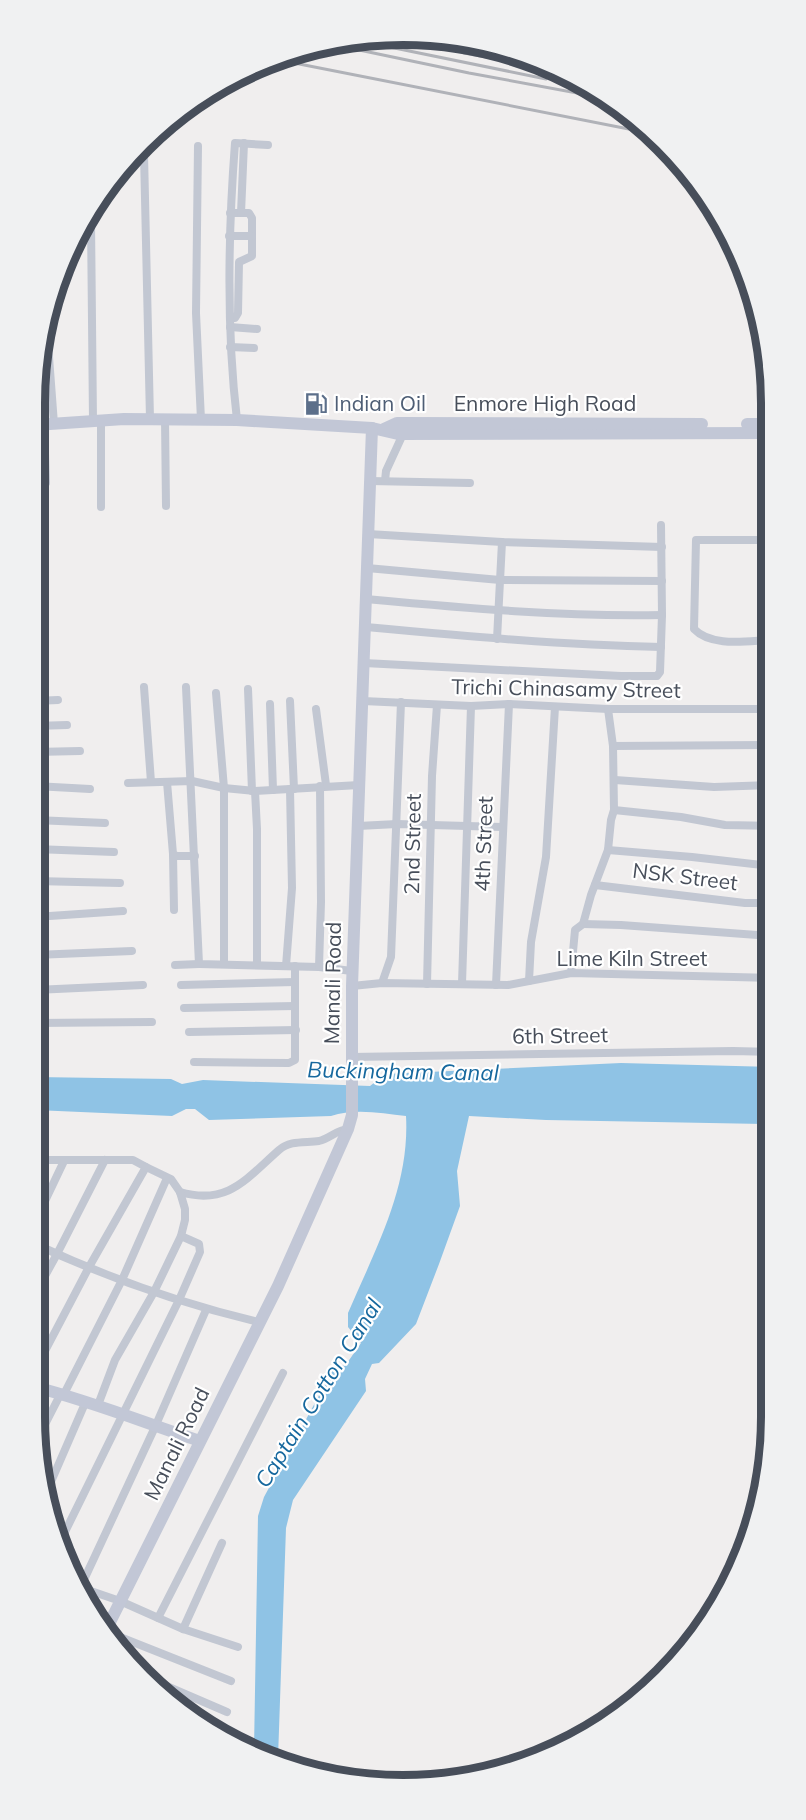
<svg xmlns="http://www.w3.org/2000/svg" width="806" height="1820" font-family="Mulish,sans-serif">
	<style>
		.water { fill: #8fc3e5 }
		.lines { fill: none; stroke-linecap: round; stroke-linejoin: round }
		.street { stroke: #c2c7d2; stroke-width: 8 }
		.secondary { stroke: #c2c7d6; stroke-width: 12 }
		.rail { stroke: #b0b2b8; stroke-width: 3 }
		.labels { text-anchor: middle; stroke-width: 4.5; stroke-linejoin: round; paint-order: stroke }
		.service-label { font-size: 21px; fill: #4e5e75; stroke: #fff; text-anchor: start }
		.street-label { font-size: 21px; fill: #474e5a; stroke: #fff }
		.water-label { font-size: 22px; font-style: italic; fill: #16689e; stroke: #fff }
		.rim { fill: none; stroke: #474e5a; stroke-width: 8 }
	</style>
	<rect width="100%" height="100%" fill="#f0eeee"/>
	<!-- water -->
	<path class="water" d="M621,1063L770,1067L771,1124L546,1120L469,1116L457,1171L460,1206L439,1264L416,1324L379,1363L372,1364L365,1379L366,1391L293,1500L286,1528L278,1758L254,1749L258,1516L264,1497L336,1364L345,1366L361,1343L348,1327V1313C375,1250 410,1187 406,1116C382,1113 354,1108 331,1116L209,1120L195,1109H186L172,1116L35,1110V1077L171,1079L182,1084L203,1080L370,1086L385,1074Z"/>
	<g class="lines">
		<!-- street -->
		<g class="street">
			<path d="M198,146L196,313L201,420"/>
			<path d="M144,154L150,419"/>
			<path d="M230,213H249L252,218V256L239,262L238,313L235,318H230"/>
			<path d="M241,213L244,143"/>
			<path d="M91,221L93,421"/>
			<path d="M229,236H252"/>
			<path d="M230,327L257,329"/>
			<path d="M47,330L54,424"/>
			<path d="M230,347L254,348"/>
			<path d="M165,419L166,506"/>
			<path d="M237,420C226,327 228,235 235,143L268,145"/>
			<path d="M44,425L46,483"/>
			<path d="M370,481L470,483"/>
			<path d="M385,481L386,471L403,434"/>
			<path d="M101,507V420"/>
			<path d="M368,534L502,542L662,547"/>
			<path d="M769,540H696L694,629C711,647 746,641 769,640"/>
			<path d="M367,568L500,580L662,581"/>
			<path d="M366,599C465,608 563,617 662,615"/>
			<path d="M365,627C464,636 562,645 661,647"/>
			<path d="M497,639L502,542"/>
			<path d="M364,663L621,676H657L660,672L662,615L661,525"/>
			<path d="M144,687L151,782"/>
			<path d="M186,687L199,964L319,967L352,971"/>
			<path d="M248,689L252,791"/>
			<path d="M216,693L224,788V964"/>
			<path d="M35,701L58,700"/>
			<path d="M290,701L294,789"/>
			<path d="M363,701L471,706L509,704L608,709H769"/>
			<path d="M270,704L273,790"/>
			<path d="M316,709L326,785"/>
			<path d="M35,726L67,725"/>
			<path d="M613,746L769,745"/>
			<path d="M35,752L80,751"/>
			<path d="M615,780L714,787L770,785"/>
			<path d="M167,782L173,854L177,856H195"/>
			<path d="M128,783L192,781L224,788L255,791L359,785"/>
			<path d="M35,786L90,789"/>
			<path d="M255,791L257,829V965"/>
			<path d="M614,810L681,817L725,825L770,826"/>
			<path d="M35,820L105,823"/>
			<path d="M358,826L397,824L502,827"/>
			<path d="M35,849L114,852"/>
			<path d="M608,850L692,857L770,866"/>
			<path d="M173,854L174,910"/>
			<path d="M35,881L120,883"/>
			<path d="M595,885L745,903H770"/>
			<path d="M35,917L123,911"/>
			<path d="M583,924L621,925L770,936"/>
			<path d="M35,955L132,951"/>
			<path d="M175,965L199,964"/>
			<path d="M286,966L292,888L290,789"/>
			<path d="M319,967L321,902L320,786"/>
			<path d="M571,973L575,930L583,924L591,895L608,850L611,820L614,810L613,746L608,709"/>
			<path d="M529,981L531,942L546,857L555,707"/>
			<path d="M382,983L391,957L401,702"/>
			<path d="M427,984L432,776L437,705"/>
			<path d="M462,984L471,706"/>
			<path d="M181,985L295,982"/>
			<path d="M496,985L509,704"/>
			<path d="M352,986L382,983L508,985L571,973L770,978"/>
			<path d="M35,990L143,985"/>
			<path d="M184,1008L295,1006"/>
			<path d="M35,1023L152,1022"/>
			<path d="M189,1032L296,1030"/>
			<path d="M351,1057L733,1051L770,1052"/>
			<path d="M194,1062L289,1063L295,1060V966"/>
			<path d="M180,1192C228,1206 247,1178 279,1150C290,1140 305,1143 319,1141C330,1138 337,1130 348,1129"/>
			<path d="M35,1222L64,1161"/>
			<path d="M35,1244C106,1277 182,1304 259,1322"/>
			<path d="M35,1294L57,1254L105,1160"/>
			<path d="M35,1370L89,1267L146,1167L133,1160H35"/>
			<path d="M98,1405L115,1360L154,1292L181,1236L185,1220V1209L180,1192L171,1179L146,1167"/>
			<path d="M38,1438L59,1397L64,1394L122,1280L167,1178"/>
			<path d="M47,1491L86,1401"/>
			<path d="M59,1544L179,1300L200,1252L199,1244L181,1236"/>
			<path d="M82,1584L155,1427L206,1310"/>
			<path d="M85,1589L120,1601L183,1629L238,1647"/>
			<path d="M158,1618L283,1373"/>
			<path d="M183,1629L222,1543"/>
			<path d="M110,1633L231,1681"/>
			<path d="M148,1678L227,1712"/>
			<path d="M218,1735L224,1738"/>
		</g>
		<!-- secondary -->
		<g class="secondary">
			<path d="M747,424H769"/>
			<path d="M35,425L124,419L237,420L372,428L398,434L769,433"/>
			<path d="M384,429L397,423L702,424"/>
			<path d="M35,1387C91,1401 145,1423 200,1441"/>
			<path d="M107,1628L278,1286L348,1129L352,1115V986L372,428"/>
		</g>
		<!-- rail -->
		<g class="rail">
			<path d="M375,44L546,79"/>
			<path d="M340,46L469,73L604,98"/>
			<path d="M464,53L550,69"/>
			<path d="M284,61L649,133"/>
		</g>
	</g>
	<!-- icons -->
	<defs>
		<g id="fuel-bare" transform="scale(1.8)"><path d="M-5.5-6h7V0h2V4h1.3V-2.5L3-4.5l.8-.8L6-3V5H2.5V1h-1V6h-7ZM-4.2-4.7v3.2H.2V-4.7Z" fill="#5c6f8a" stroke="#fff" stroke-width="2.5" paint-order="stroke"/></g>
	</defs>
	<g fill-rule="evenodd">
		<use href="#fuel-bare" x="316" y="404"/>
	</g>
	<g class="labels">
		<!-- service labels -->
		<g class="service-label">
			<text x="334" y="411">Indian Oil</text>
		</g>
		<!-- street labels -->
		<g class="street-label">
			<text x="545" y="411">Enmore High Road</text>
			<text transform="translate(566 689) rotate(1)" y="7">Trichi Chinasamy Street</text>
			<text transform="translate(413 844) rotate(-89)" y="7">2nd Street</text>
			<text transform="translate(484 844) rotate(-88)" y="7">4th Street</text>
			<text transform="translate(685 877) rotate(7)" y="7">NSK Street</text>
			<text x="632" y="966">Lime Kiln Street</text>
			<text transform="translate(333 983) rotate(-89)" y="7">Manali Road</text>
			<text transform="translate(560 1036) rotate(-1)" y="7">6th Street</text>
			<text transform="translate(177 1444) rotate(-64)" y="7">Manali Road</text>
		</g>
		<!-- water labels -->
		<g class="water-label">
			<text transform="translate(403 1071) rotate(1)" y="8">Buckingham Canal</text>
			<text transform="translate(318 1393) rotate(-58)" y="8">Captain Cotton Canal</text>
		</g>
	</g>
	<!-- crop -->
	<path d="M0 0H806V1820H0ZM403 45H403A358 358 0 0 1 761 403V1417A358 358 0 0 1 403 1775H403A358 358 0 0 1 45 1417V403A358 358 0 0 1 403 45Z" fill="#f0f1f2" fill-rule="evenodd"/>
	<path class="rim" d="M403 45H403A358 358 0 0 1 761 403V1417A358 358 0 0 1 403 1775H403A358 358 0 0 1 45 1417V403A358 358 0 0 1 403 45Z"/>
</svg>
